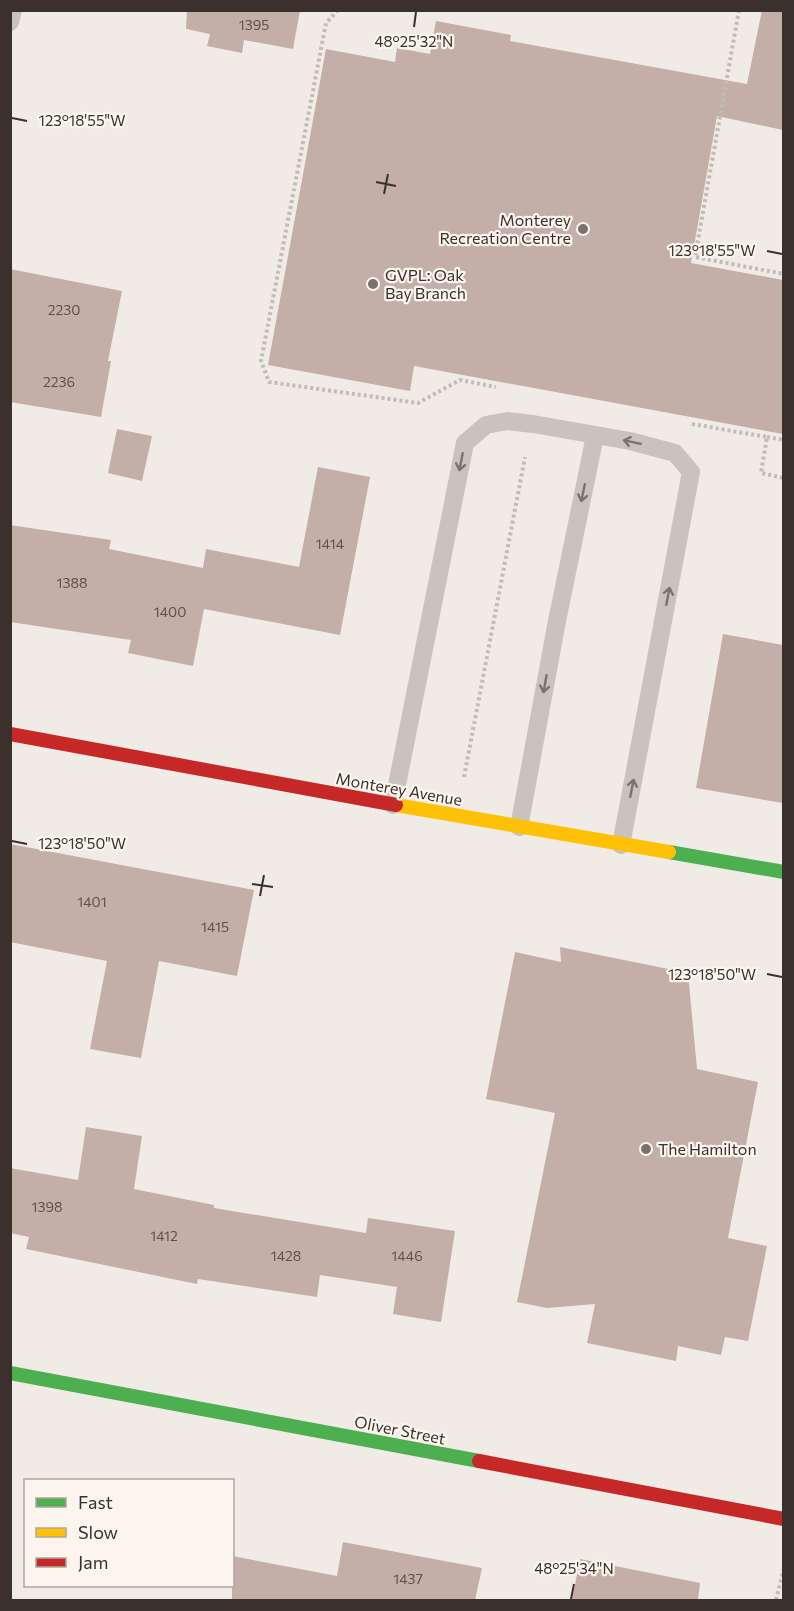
<svg xmlns="http://www.w3.org/2000/svg" width="794" height="1611" font-family="Commissioner,sans-serif">
	<style>
		.building { fill: #c3afa7 }
		.lines { fill: none; stroke-linecap: round; stroke-linejoin: round }
		.path { stroke: #c2bbb6; stroke-width: 4; stroke-dasharray: 3 3; stroke-linecap: butt }
		.lane { stroke: #c9c3be; stroke-width: 18 }
		.fast { stroke: #4caf50; stroke-width: 14 }
		.slow { stroke: #ffc107; stroke-width: 14 }
		.jam { stroke: #c62828; stroke-width: 14 }
		.oneway { stroke: #7b726d }
		.ticks { fill: none; stroke: #3b302b; stroke-width: 2 }
		.poi-dot { fill: #7a716c; stroke: #fbf5ee; stroke-width: 2 }
		.labels { text-anchor: middle; stroke-width: 4.5; stroke-linejoin: round; paint-order: stroke }
		.number-label { font-size: 14px; fill: #5d504a }
		.poi-label { font-size: 16px; fill: #3b302b; stroke: #fbf5ee; text-anchor: start }
		.street-label { font-size: 16px; fill: #3b302b; stroke: #fbf5ee }
		.ticks-label { font-size: 15px; text-anchor: middle; fill: #3b302b; stroke: #fbf5ee; stroke-width: 4.5; stroke-linejoin: round; paint-order: stroke }
	</style>
	<rect width="100%" height="100%" fill="#f0ebe5"/>
	<!-- building -->
	<g class="building">
		<path d="M187,10H300L293,49L244,40L242,53L207,46L210,34L186,29Z"/>
		<path d="M762,10H783V130L717,116L691,263L783,280V434L414,366L410,391L268,365L326,49L395,62L397,48L430,54L436,21L511,35L510,41L747,84Z"/>
		<path d="M10,269L122,291L108,361H111L101,417L10,402Z"/>
		<path d="M117,429L152,436L142,481L108,473Z"/>
		<path d="M318,467L370,477L340,635L204,609L193,666L128,653L131,640L10,622V525L111,540L109,549L203,568L206,549L299,567Z"/>
		<path d="M723,634L783,645V803L696,788Z"/>
		<path d="M10,844L254,890L237,976L159,961L141,1058L90,1049L107,961L10,942Z"/>
		<path d="M560,947L688,973L697,1069L758,1082L728,1238L767,1246L748,1341L725,1337L721,1355L678,1346L676,1361L587,1343L595,1304L547,1308L517,1302L555,1113L486,1099L515,952L561,962Z"/>
		<path d="M86,1127L142,1136L134,1189L214,1205V1208L366,1233L368,1218L455,1231L441,1322L393,1314L397,1287L320,1275L317,1297L198,1279L197,1284L26,1249L29,1237L10,1233V1168L78,1180Z"/>
		<path d="M343,1542L482,1568L475,1600H232V1556L337,1576Z"/>
		<path d="M580,1559L700,1583L698,1600H572Z"/>
	</g>
	<g class="lines">
		<!-- path -->
		<g class="path">
			<path d="M338,10L326,23L261,361L269,382L418,403L460,380L496,387"/>
			<path d="M739,10L695,257L784,274"/>
			<path d="M692,424L767,437L761,473L784,478"/>
			<path d="M767,437L784,440"/>
			<path d="M464,777L525,457"/>
			<path d="M776,1600L784,1568"/>
		</g>
		<!-- lane -->
		<g class="lane">
			<path d="M10,22L13,10"/>
			<path d="M393,805L465,443L486,425L507,421L533,424L630,441L675,453L691,472L621,845"/>
			<path d="M519,827L557,621L595,436"/>
		</g>
		<!-- fast -->
		<g class="fast">
			<path d="M669,852L784,872"/>
			<path d="M10,1373L479,1461"/>
		</g>
		<!-- slow -->
		<path class="slow" d="M396,805L669,852"/>
		<!-- jam -->
		<g class="jam">
			<path d="M10,734L396,805"/>
			<path d="M479,1461L784,1519"/>
		</g>
	</g>
	<!-- one-way arrows -->
	<defs><path id="oneway-shaft" d="M-6 0H5M1.5-3L5.5 0L1.5 3" fill="none" stroke-width="1.6" stroke-linecap="round" stroke-linejoin="round" transform="scale(1.5)"/></defs>
	<g class="oneway">
		<use href="#oneway-shaft" transform="translate(632 442) rotate(-168)"/>
		<use href="#oneway-shaft" transform="translate(461 462) rotate(101)"/>
		<use href="#oneway-shaft" transform="translate(583 493) rotate(102)"/>
		<use href="#oneway-shaft" transform="translate(668 596) rotate(-79)"/>
		<use href="#oneway-shaft" transform="translate(545 684) rotate(100)"/>
		<use href="#oneway-shaft" transform="translate(632 788) rotate(-79)"/>
	</g>
	<!-- ticks -->
	<path class="ticks" d="M414,27L416,12M12,118L27,121M376,182L396,186M384,194L388,174M767,251L782,254M12,841L27,844M252,884L273,887M260,896L264,875M767,974L782,977M571,1599L574,1584"/>
	<!-- markers -->
	<g class="poi-dot">
		<circle cx="583" cy="229" r="6"/>
		<circle cx="373" cy="284" r="6"/>
		<circle cx="646" cy="1149" r="6"/>
	</g>
	<g class="labels">
		<!-- number labels -->
		<g class="number-label">
			<text x="254" y="30">1395</text>
			<text x="64" y="315">2230</text>
			<text x="59" y="387">2236</text>
			<text x="330" y="549">1414</text>
			<text x="72" y="588">1388</text>
			<text x="170" y="617">1400</text>
			<text x="92" y="907">1401</text>
			<text x="215" y="932">1415</text>
			<text x="47" y="1212">1398</text>
			<text x="164" y="1241">1412</text>
			<text x="286" y="1261">1428</text>
			<text x="407" y="1261">1446</text>
			<text x="408" y="1584">1437</text>
		</g>
		<!-- poi labels -->
		<g class="poi-label">
			<text x="571" y="226" text-anchor="end">Monterey<tspan x="571" dy="18">Recreation Centre</tspan></text>
			<text x="385" y="281">GVPL: Oak<tspan x="385" dy="18">Bay Branch</tspan></text>
			<text x="658" y="1155">The Hamilton</text>
		</g>
		<!-- street labels -->
		<g class="street-label">
			<text transform="translate(399 789) rotate(10)" y="6">Monterey Avenue</text>
			<text transform="translate(400 1430) rotate(11)" y="6">Oliver Street</text>
		</g>
	</g>
	<g class="ticks-label">
		<text x="414" y="47">48°25'32"N</text>
		<text x="82" y="126">123°18'55"W</text>
		<text x="712" y="256">123°18'55"W</text>
		<text x="82" y="849">123°18'50"W</text>
		<text x="712" y="980">123°18'50"W</text>
		<text x="574" y="1574">48°25'34"N</text>
	</g>
	<!-- border -->
	<rect width="794" height="1611" fill="none" stroke="#3b302b" stroke-width="24"/>
	<!-- legend -->
	<rect x="24" y="1479" width="210" height="108" fill="#fbf5ee" stroke="#aea6a0" stroke-width="1.5"/>
	<rect x="36" y="1498" width="30" height="9" fill="#4caf50" stroke="#aea6a0" stroke-width="1.5"/>
	<text x="78" y="1509" font-size="18" fill="#3b302b">Fast</text>
	<rect x="36" y="1528" width="30" height="9" fill="#ffc107" stroke="#aea6a0" stroke-width="1.5"/>
	<text x="78" y="1539" font-size="18" fill="#3b302b">Slow</text>
	<rect x="36" y="1558" width="30" height="9" fill="#c62828" stroke="#aea6a0" stroke-width="1.5"/>
	<text x="78" y="1569" font-size="18" fill="#3b302b">Jam</text>
</svg>
